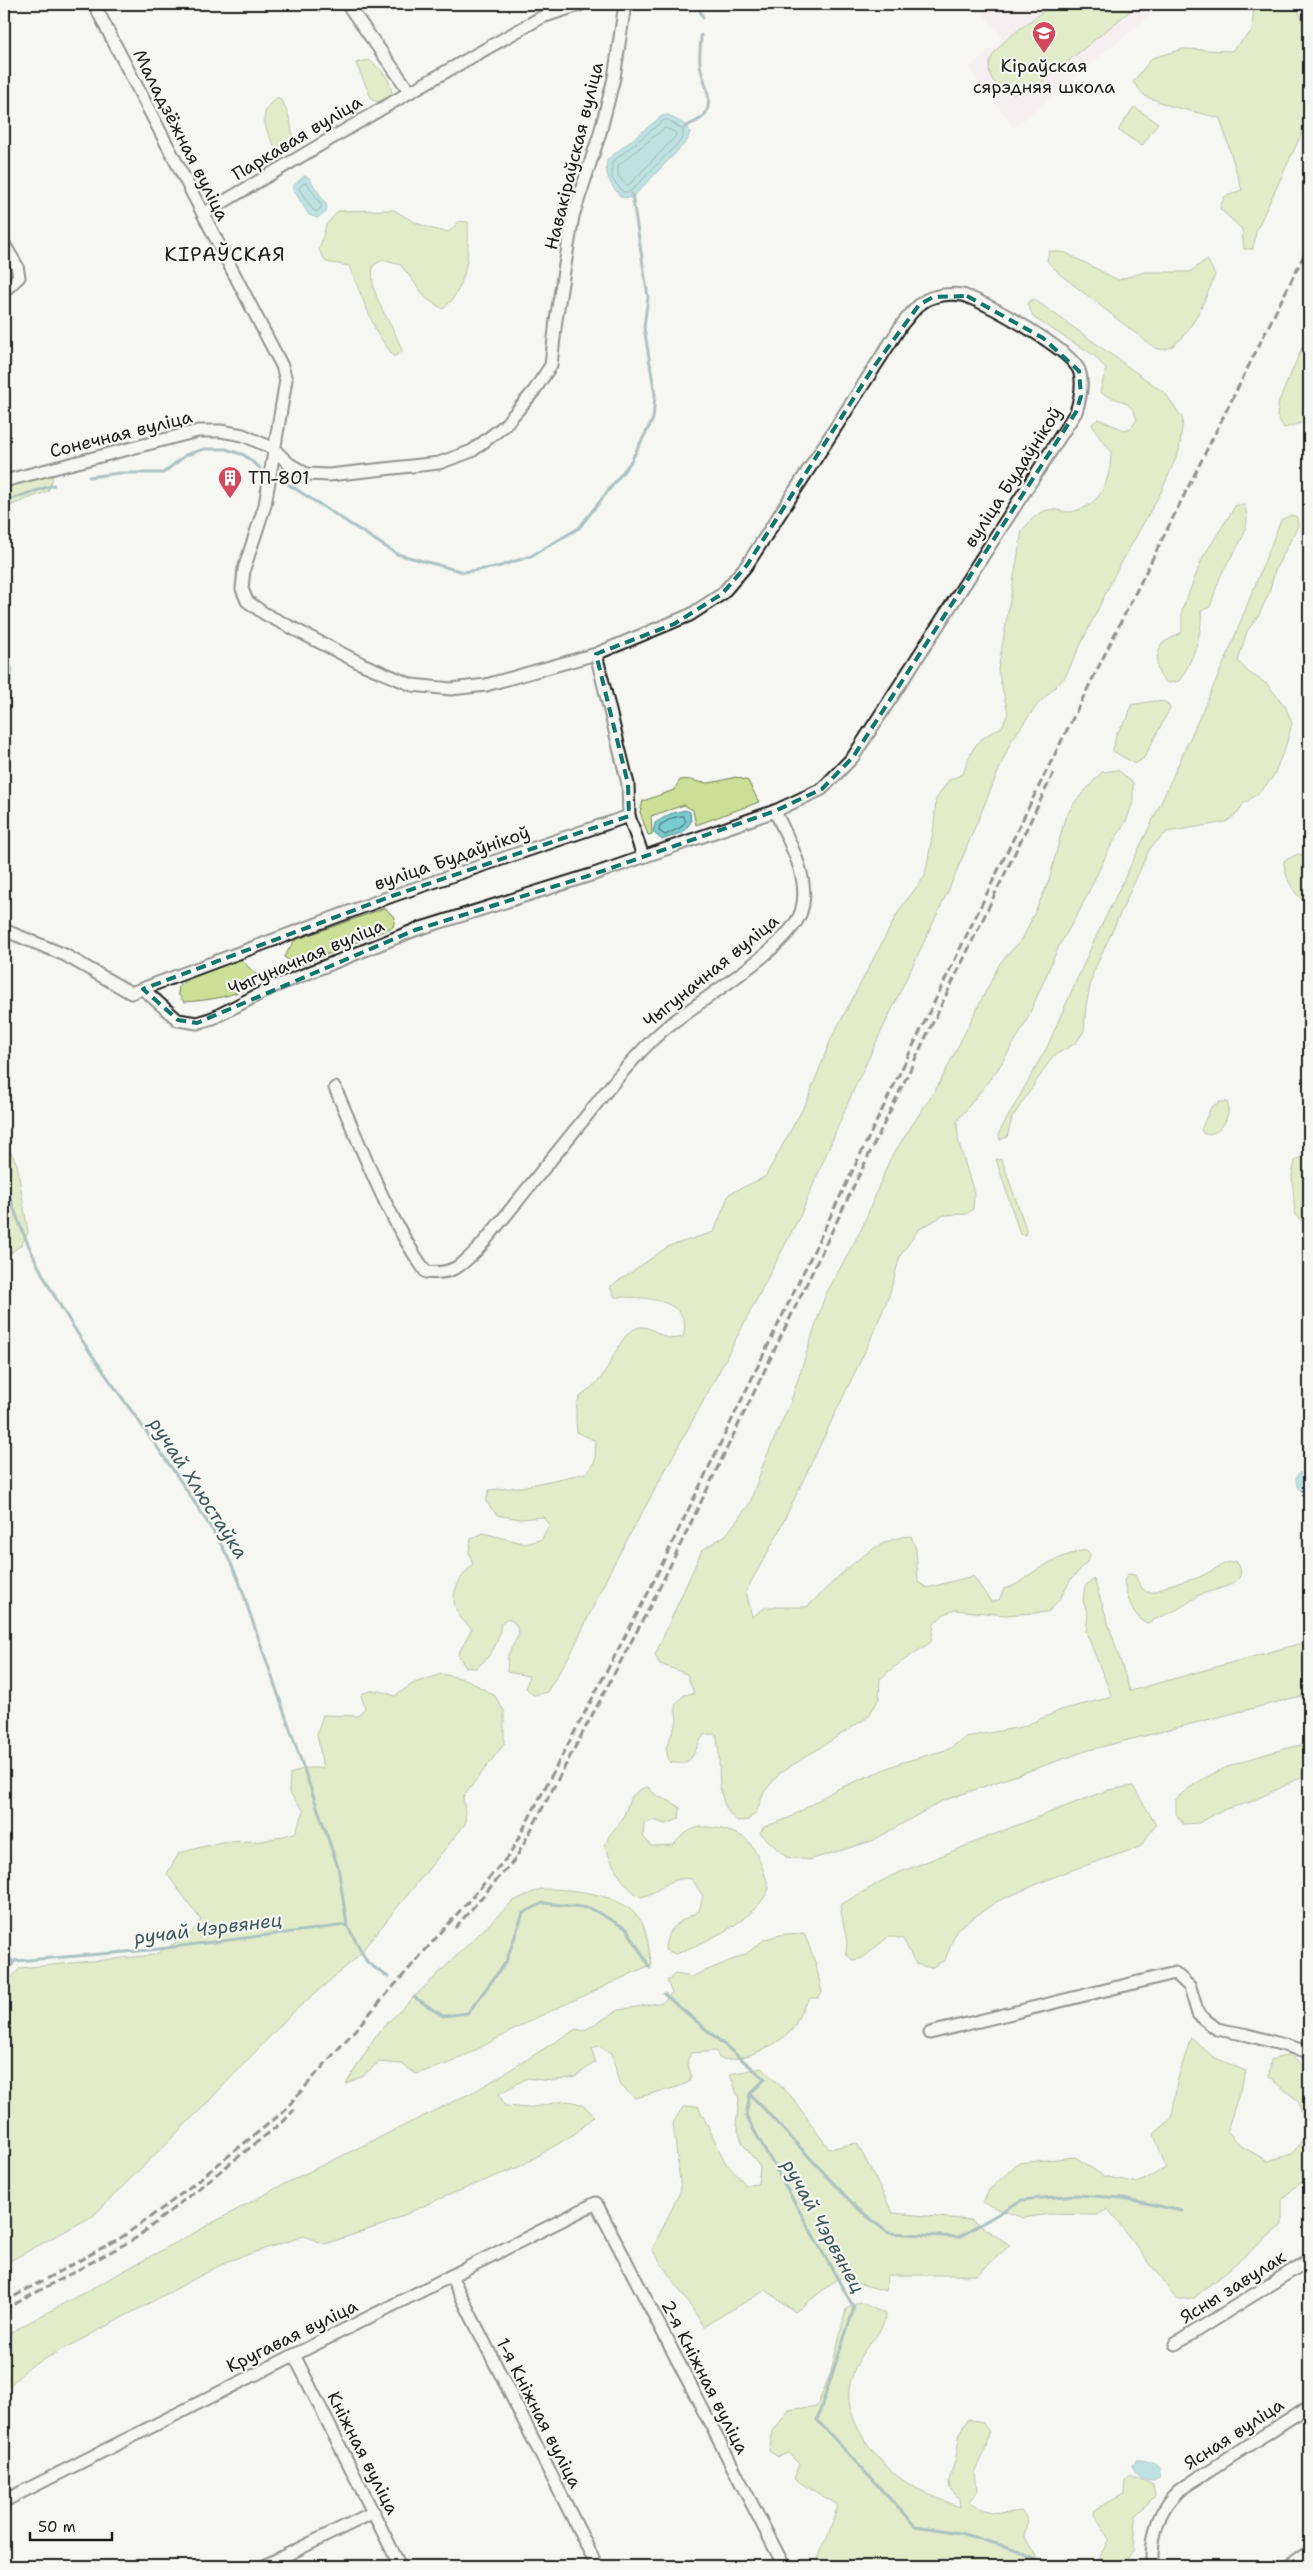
<svg xmlns="http://www.w3.org/2000/svg" width="1313" height="2570" font-family="'Shantell Sans',sans-serif">
	<style>
		.built { fill: #f4e7f0 }
		.green { fill: #cbe096; stroke: #747e59 }
		.water { fill: #7acbd2; stroke: #548589 }
		.lines { fill: none; stroke-linecap: round; stroke-linejoin: round }
		.shore { stroke: #426265; stroke-width: 1 }
		.stream { stroke: #548589; stroke-width: 3 }
		.street-casing { stroke: #1c1c1c; stroke-width: 15 }
		.street { stroke: #f6f6f2; stroke-width: 11 }
		.rail { stroke: #1c1c1c; stroke-width: 3; stroke-dasharray: 8 4; stroke-linecap: butt }
		.marked { fill: none; stroke: #0f766e; stroke-width: 4; stroke-dasharray: 10 6; stroke-linejoin: round }
		.labels { text-anchor: middle; stroke-width: 4.5; stroke-linejoin: round; paint-order: stroke }
		.poi-label { font-size: 18px; fill: #1c1c1c; stroke: #f6f6f2 }
		.street-label { font-size: 18px; fill: #1c1c1c; stroke: #f6f6f2 }
		.water-label { font-size: 19px; font-style: italic; fill: #3d595c; stroke: #f6f6f2 }
		.quarter-label { font-size: 20px; letter-spacing: 1px; fill: #1c1c1c; stroke: #f6f6f2 }
	</style>
	<rect width="100%" height="100%" fill="#f6f6f2"/>
	<filter id="ink" filterUnits="userSpaceOnUse"><feTurbulence type="fractalNoise" baseFrequency=".02" numOctaves="2"/><feDisplacementMap in="SourceGraphic" scale="10" xChannelSelector="R" yChannelSelector="G"/><feConvolveMatrix kernelMatrix="1 2 1 2 8 2 1 2 1" color-interpolation-filters="sRGB"/></filter>
	<g filter="url(#ink)">
		<!-- built -->
		<path class="built" d="M975,4H1163L1014,128L968,68L1003,39Z"/>
		<!-- green -->
		<g class="green">
			<path d="M1053,4H1136L1130,11L1035,88C1008,106 976,77 995,52C1007,36 1037,17 1053,4Z"/>
			<path d="M1254,4H1296L1304,25L1309,20V118L1256,231L1253,249H1244L1242,229L1220,209L1224,197L1242,190L1220,118L1170,106L1145,96L1133,82L1152,58L1183,49L1231,51L1252,31Z"/>
			<path d="M369,60C381,69 392,80 392,96L379,102L372,100L356,63Z"/>
			<path d="M278,97C289,108 291,124 293,139L285,145L275,147C265,128 256,112 278,97Z"/>
			<path d="M1134,107L1158,123L1142,146L1118,130Z"/>
			<path d="M394,210C411,221 428,230 449,232L459,221L468,222C469,253 468,288 443,309L427,299L401,265L382,260L373,266C368,299 393,321 402,351L394,357L377,333L349,266L326,262L319,250L326,225L338,211Z"/>
			<path d="M1049,251L1066,253L1118,280L1145,272H1190L1207,259L1215,275C1208,293 1184,355 1159,349C1155,348 1151,345 1148,343L1061,275L1047,261Z"/>
			<path d="M1034,299L1166,394L1183,419L1179,451L1161,492L1115,574L1065,677L1037,705L1011,741L950,887L853,1091L800,1216L713,1383L610,1571L571,1653L547,1692L533,1695L526,1688L529,1676L507,1672L508,1655L519,1634L516,1624L508,1618L501,1623C499,1643 492,1656 476,1668L465,1667L458,1654L472,1629C445,1607 451,1586 473,1564L469,1552L471,1539L483,1533L526,1544L542,1539L549,1525L543,1517L520,1519L497,1515L486,1502L489,1490L521,1487L586,1473L595,1461L596,1441L577,1432C576,1422 574,1406 580,1397C586,1390 595,1386 600,1379C612,1365 622,1326 643,1327C659,1329 662,1343 683,1337C694,1297 640,1297 615,1297L610,1287L669,1246L714,1232L729,1194L765,1177L807,1101L831,1039L900,909L925,876L934,826L936,799L949,780L963,774C973,746 975,740 1002,727L1008,713L998,670L1022,531C1030,521 1036,513 1048,510C1056,508 1066,514 1075,511C1103,504 1111,477 1111,451L1097,434L1092,424L1098,419L1124,430L1131,428L1137,420C1130,397 1118,403 1100,392L1106,369L1095,356L1034,318L1027,303Z"/>
			<path d="M1309,339V421L1284,428L1277,416L1279,401L1305,341Z"/>
			<path d="M45,474L53,478L48,491L4,508V485Z"/>
			<path d="M1236,505H1244C1255,530 1232,552 1222,573C1217,583 1214,596 1210,607L1201,611C1203,634 1192,662 1179,681L1168,683C1153,673 1156,660 1161,644L1182,632V610L1203,557Z"/>
			<path d="M1291,515L1297,517L1298,526L1275,570L1269,593L1259,615L1247,631L1238,661L1248,672L1267,684L1285,706L1292,723L1286,745L1273,777L1260,792L1243,804L1238,813L1226,822L1167,832L1150,848L1093,973L1086,1005L1084,1031L1076,1043L1053,1056L1012,1118L1007,1137L1000,1140L999,1133L1047,1047L1094,941L1160,805L1227,656L1281,520Z"/>
			<path d="M1154,701L1166,702L1170,708L1144,758L1135,764L1113,751L1116,734L1128,718L1131,705Z"/>
			<path d="M1118,770L1133,783V802L1127,819L1108,851L1080,910L1059,946L1024,1026L998,1069L957,1121L958,1140L974,1193L973,1209L967,1214L944,1215L918,1230L900,1256L889,1296L868,1345L775,1539L746,1591L752,1617L766,1607H807C834,1582 872,1537 911,1536L916,1549L918,1582L927,1588L973,1576L991,1602L999,1600L1004,1589C1021,1584 1021,1580 1035,1571C1051,1561 1067,1554 1086,1550L1090,1554L1089,1560L1071,1579L1060,1599L1048,1612L1005,1615L955,1610L944,1614L934,1624L931,1642L894,1667L880,1679L879,1699L868,1717L780,1773L764,1792L756,1813L748,1820L737,1821C711,1799 724,1765 716,1734H705C692,1748 697,1769 669,1762L666,1748L677,1721L675,1705L684,1695L694,1693L687,1674L660,1664L655,1655L702,1550L726,1535L750,1503L763,1465L791,1401L825,1296L862,1228L890,1159L939,1084L1000,963L1023,938L1049,881L1065,818L1075,802L1102,772Z"/>
			<path d="M736,777L748,781L759,802L696,825L693,810L684,805L651,816L652,834L648,835L640,812L643,801L674,790L680,780C690,778 697,783 708,783C717,782 727,779 736,777Z"/>
			<path d="M1298,854L1309,856V904C1295,898 1284,876 1284,861Z"/>
			<path d="M385,908L395,918L393,927L299,966L284,957L295,940Z"/>
			<path d="M237,956L257,975L255,984C232,997 211,1000 184,1002L178,994L179,986L198,973Z"/>
			<path d="M1220,1102H1227C1232,1117 1220,1136 1204,1134L1201,1130L1211,1107Z"/>
			<path d="M4,1145H7L17,1164L28,1233L21,1245L4,1258Z"/>
			<path d="M1309,1151V1221H1302L1295,1215L1292,1175L1295,1161Z"/>
			<path d="M996,1159L1002,1160L1026,1229V1235L1020,1234Z"/>
			<path d="M1236,1561C1254,1585 1214,1589 1199,1595C1194,1598 1189,1603 1183,1606C1172,1613 1159,1617 1147,1623C1132,1617 1127,1596 1124,1581L1128,1574L1135,1575L1140,1586L1146,1592H1155L1169,1585L1198,1578L1226,1563Z"/>
			<path d="M1094,1579L1130,1691L1309,1641V1694L1089,1750L942,1801L872,1841L809,1860L786,1857L760,1833L764,1827L789,1818L835,1790L900,1763L949,1749L966,1737L1022,1727L1061,1710L1112,1697L1086,1632L1088,1614L1083,1601L1085,1586Z"/>
			<path d="M442,1674L468,1680L495,1696L504,1711V1744L463,1797L466,1823L356,1958L291,2014L208,2102L93,2216L4,2264V2038L8,2034L4,2018V1987L20,1968L154,1955L191,1934L201,1920L167,1874L179,1853L221,1842L263,1841L295,1833L304,1811L289,1792L290,1774L305,1768H323L317,1734L323,1715L358,1716L365,1708L361,1695C373,1687 382,1692 395,1696L414,1683Z"/>
			<path d="M1309,1743V1773L1278,1789L1250,1802L1222,1810L1199,1823L1183,1824L1176,1814V1799C1211,1766 1264,1754 1309,1743Z"/>
			<path d="M1133,1786L1156,1825L1140,1847L1063,1873L996,1902L957,1929L945,1960L931,1968L916,1964L903,1939L889,1936L863,1958L852,1960L846,1953L847,1942L840,1905L891,1876L1015,1826L1108,1790Z"/>
			<path d="M648,1787C657,1800 669,1798 680,1808L679,1819L665,1824L654,1820L644,1824L643,1836L651,1846L673,1845C680,1837 690,1828 701,1827C714,1826 740,1832 749,1842C759,1854 765,1874 769,1889C753,1922 709,1940 676,1954L665,1950C666,1926 680,1922 699,1911L703,1896L692,1879C667,1876 662,1892 641,1897C622,1886 613,1866 605,1846L609,1836L623,1818L631,1797L641,1789Z"/>
			<path d="M541,1889C573,1889 634,1893 645,1930C648,1941 649,1953 652,1964L538,2017L453,2062L416,2074L402,2064L379,2062L364,2075L346,2084L378,2032L513,1901Z"/>
			<path d="M804,1933L815,1962L822,1992L818,1998H811C798,2010 799,2022 791,2031C778,2045 736,2065 719,2058L716,2051L691,2053L687,2061L691,2075L689,2082L678,2087L635,2098L619,2084L612,2053L598,2046L592,2049L595,2062L575,2077L551,2081L527,2078L499,2094L505,2106C514,2106 524,2109 533,2107C558,2104 575,2092 594,2116L576,2133L521,2166L434,2201L385,2224L325,2244L304,2236L228,2261L28,2368L4,2391V2336L284,2184L479,2089L576,2029L583,2031L619,2010L663,2002L672,1993L667,1981L675,1974L691,1977L746,1954L765,1939L784,1934Z"/>
			<path d="M1191,2037L1213,2057L1246,2071L1227,2131L1241,2146L1268,2161L1292,2154L1306,2135L1299,2102L1269,2076L1271,2060L1291,2054L1309,2073V2186L1300,2182L1282,2200V2225L1194,2298L1177,2299L1108,2209L1096,2215L1049,2214L1023,2218L983,2203L989,2190L1018,2163L1075,2157L1103,2176L1138,2183L1166,2168L1154,2134L1172,2118L1177,2082Z"/>
			<path d="M762,2068L791,2096L829,2149L857,2143L893,2213L971,2220L1010,2245L977,2275H887L886,2291L857,2283L850,2276L837,2279L795,2312L766,2290L704,2326L652,2250L681,2190L673,2123L683,2107L698,2106L725,2162L746,2185L758,2184L760,2167L743,2144L736,2125L739,2099L730,2074Z"/>
			<path d="M860,2302L885,2314C885,2333 866,2343 859,2360C855,2368 850,2380 849,2389C845,2420 873,2455 895,2474C910,2488 941,2500 960,2507L959,2498L950,2489L949,2481L956,2457L960,2432L968,2419L982,2422L989,2432L986,2447L975,2471L977,2492L969,2501C983,2514 1003,2514 1021,2511C1030,2518 1026,2527 1024,2536L1041,2565L1046,2566H820L817,2558L828,2536L838,2505L794,2479L799,2464L788,2453L778,2457L769,2451L773,2431L789,2410L817,2406L831,2372L846,2309Z"/>
			<path d="M1131,2475L1153,2485L1155,2496L1135,2516L1133,2551L1122,2566H1084L1098,2560L1109,2539L1093,2513L1094,2510L1124,2494L1125,2480Z"/>
		</g>
		<!-- water -->
		<g class="water">
			<path d="M668,115L687,126L690,132L687,141L632,198L621,197C610,184 605,177 607,160L662,116Z"/>
			<path d="M304,176L309,178L327,206L326,212L317,218L309,215L292,187Z"/>
			<path d="M4,576L7,596L4,626L5,652L13,669L4,728Z"/>
			<path d="M685,810L690,812L691,822L683,832L662,840L653,832L655,823L670,814Z"/>
			<path d="M1299,1473H1309V1501L1297,1486L1296,1478Z"/>
			<path d="M1137,2459C1145,2459 1155,2461 1160,2468L1159,2478C1148,2486 1136,2476 1132,2465Z"/>
		</g>
		<g class="lines">
			<!-- shore -->
			<g class="shore">
				<path d="M668,120L683,130V138L630,192H623L612,179V162L663,121Z"/>
				<path d="M665,128L675,132L676,136L629,185H626L618,176V166Z"/>
				<path d="M304,183H307L322,206L317,212L313,210L299,189Z"/>
				<path d="M683,816L686,821L680,828L665,835L659,831L660,825L672,818Z"/>
			</g>
			<!-- stream -->
			<g class="stream">
				<path d="M697,4L703,18"/>
				<path d="M684,128C691,122 701,122 706,113C714,95 701,79 700,63C699,54 701,44 701,35"/>
				<path d="M89,477L120,473H163L186,455L204,449H226L244,455L260,468"/>
				<path d="M280,479L397,554L464,572L497,567L531,556L579,528L630,463L653,419L655,395L644,327L648,297L632,194"/>
				<path d="M4,501L54,485"/>
				<path d="M4,1175C33,1294 120,1388 185,1488C211,1527 236,1563 248,1608L338,1867L347,1925"/>
				<path d="M4,1960L15,1961L150,1950L347,1925L367,1962L388,1977"/>
				<path d="M4,1975L15,1961"/>
				<path d="M664,1994L765,2079L750,2094L746,2116L854,2308L817,2420L915,2526L960,2533L1014,2549L1048,2566"/>
				<path d="M414,1997L443,2016L468,2013L506,1962L523,1913L543,1903L590,1908L627,1929L650,1968"/>
				<path d="M750,2094L856,2207L888,2233L959,2237L1022,2200L1075,2195L1123,2198L1182,2211"/>
			</g>
			<!-- street casing -->
			<g class="street-casing">
				<g id="street">
					<path d="M94,4L282,366L286,380L265,505L244,569L242,589L247,601L265,614L362,664L412,685L451,689L486,685L596,654L690,615L722,594L747,565L903,323C912,313 920,300 934,297C943,294 959,293 968,297C992,306 1068,348 1079,370C1084,383 1080,399 1076,412L853,757L822,789L775,811L594,874L415,930L273,987L213,1018L197,1023L178,1020L143,989"/>
					<path d="M347,4L410,92"/>
					<path d="M203,214L410,92L542,17L582,4"/>
					<path d="M4,244L17,266L19,277L4,291"/>
					<path d="M4,481L198,431H221L243,435L274,449L288,463L306,474L329,475L439,463L472,451L504,426L534,391L551,365L556,320L573,216L600,133L614,78L625,4"/>
					<path d="M629,816L643,856"/>
					<path d="M4,930L65,955L131,993L392,896L629,816L628,784L596,654"/>
					<path d="M335,1088C363,1150 386,1216 426,1272C452,1275 461,1266 478,1249C514,1206 549,1162 584,1119C608,1089 633,1057 662,1031C694,1003 788,950 801,912C812,879 788,840 775,811"/>
					<path d="M930,2033L1175,1973L1190,1987L1198,2014L1217,2029L1248,2035L1309,2052"/>
					<path d="M451,2276L597,2566"/>
					<path d="M1175,2344L1309,2260"/>
					<path d="M294,2355L400,2566"/>
					<path d="M4,2501L596,2203L784,2566"/>
					<path d="M264,2566L374,2512"/>
					<path d="M1152,2566C1151,2538 1157,2511 1178,2491L1309,2406"/>
					<path d="M1288,2566L1309,2552"/>
				</g>
			</g>
			<!-- street -->
			<use href="#street" class="street"/>
			<!-- rail -->
			<g class="rail">
				<path d="M455,1928L516,1858L655,1597L1055,770"/>
				<path d="M4,2302L122,2237L171,2202L282,2113L510,1854L648,1593L1037,790L1309,245"/>
				<path d="M4,2310L136,2238L285,2120L294,2110"/>
			</g>
		</g>
	</g>
	<!-- marked area -->
	<path d="M0 0H1313V2570H0ZM967,296L1043,338L1079,371L1081,396L1076,412L853,757L822,789L775,811L594,874L415,930L197,1023L178,1020L143,989L392,896L629,816L628,784L596,654L674,624L722,594L747,565L873,368L919,305L933,297Z" fill="#f6f6f2" fill-opacity=".55" fill-rule="evenodd"/>
	<path class="marked" d="M967,296L1043,338L1079,371L1081,396L1076,412L853,757L822,789L775,811L594,874L415,930L197,1023L178,1020L143,989L392,896L629,816L628,784L596,654L674,624L722,594L747,565L873,368L919,305L933,297Z"/>
	<!-- icons -->
	<defs>
		<g id="school-pin" transform="scale(1.25)"><path d="M0 17L-7.5 6A9.5 9.5 0 1 1 7.5 6Z" fill="#d1495b" stroke="#f6f6f2"/><path d="M0-5L7-2L0 1L-7-2ZM-4 1L0 2.5L4 1V4Q0 6-4 4Z" fill="#fff"/></g>
		<g id="building-pin" transform="scale(1.25)"><path d="M0 17L-7.5 6A9.5 9.5 0 1 1 7.5 6Z" fill="#d1495b" stroke="#f6f6f2"/><path d="M-4-6H4V6H1V3H-1V6H-4ZM-2.5-4.3h1.7v1.8h-1.7ZM.8-4.3h1.7v1.8H.8ZM-2.5-1h1.7V.8h-1.7ZM.8-1h1.7V.8H.8Z" fill="#fff"/></g>
	</defs>
	<g fill-rule="evenodd">
		<use href="#school-pin" x="1044" y="33"/>
		<use href="#building-pin" x="230" y="478"/>
	</g>
	<g class="labels">
		<!-- poi labels -->
		<g class="poi-label">
			<text x="1044" y="72">Кіраўская<tspan x="1044" dy="21">сярэдняя школа</tspan></text>
			<text x="248" y="484" text-anchor="start">ТП-801</text>
		</g>
		<!-- street labels -->
		<g class="street-label">
			<text transform="translate(181 135) rotate(63)" y="6">Маладзёжная вуліца</text>
			<text transform="translate(297 138) rotate(-31)" y="6">Паркавая вуліца</text>
			<text transform="translate(574 156) rotate(-76)" y="6">Навакіраўская вуліца</text>
			<text transform="translate(121 434) rotate(-14)" y="6">Сонечная вуліца</text>
			<text transform="translate(1013 477) rotate(-57)" y="6">вуліца Будаўнікоў</text>
			<text transform="translate(452 858) rotate(-19)" y="6">вуліца Будаўнікоў</text>
			<text transform="translate(306 957) rotate(-23)" y="6">Чыгуначная вуліца</text>
			<text transform="translate(711 971) rotate(-39)" y="6">Чыгуначная вуліца</text>
			<text transform="translate(1233 2287) rotate(-32)" y="6">Ясны завулак</text>
			<text transform="translate(292 2336) rotate(-26)" y="6">Кругавая вуліца</text>
			<text transform="translate(705 2377) rotate(63)" y="6">2-я Кніжная вуліца</text>
			<text transform="translate(539 2413) rotate(63)" y="6">1-я Кніжная вуліца</text>
			<text transform="translate(1234 2434) rotate(-33)" y="6">Ясная вуліца</text>
			<text transform="translate(363 2453) rotate(63)" y="6">Кніжная вуліца</text>
		</g>
		<!-- water labels -->
		<g class="water-label">
			<text transform="translate(199 1488) rotate(57)" y="7">ручай Хлюстаўка</text>
			<text transform="translate(208 1928) rotate(-7)" y="7">ручай Чэрвянец</text>
			<text transform="translate(824 2226) rotate(61)" y="7">ручай Чэрвянец</text>
		</g>
		<!-- quarter labels -->
		<g class="quarter-label">
			<text x="225" y="261">КІРАЎСКАЯ</text>
		</g>
	</g>
	<!-- margin -->
	<rect width="1313" height="2570" fill="none" stroke="#f6f6f2" stroke-width="20"/>
	<rect x="10" y="10" width="1293" height="2550" fill="none" stroke="#1c1c1c" stroke-width="2" filter="url(#ink)"/>
	<!-- scale -->
	<path d="M30 2532v8h82v-8" fill="none" stroke="#1c1c1c" stroke-width="2.5"/>
	<text x="38" y="2532" font-size="15" fill="#1c1c1c" stroke="#f6f6f2" stroke-width="4" paint-order="stroke">50 m</text>
</svg>
